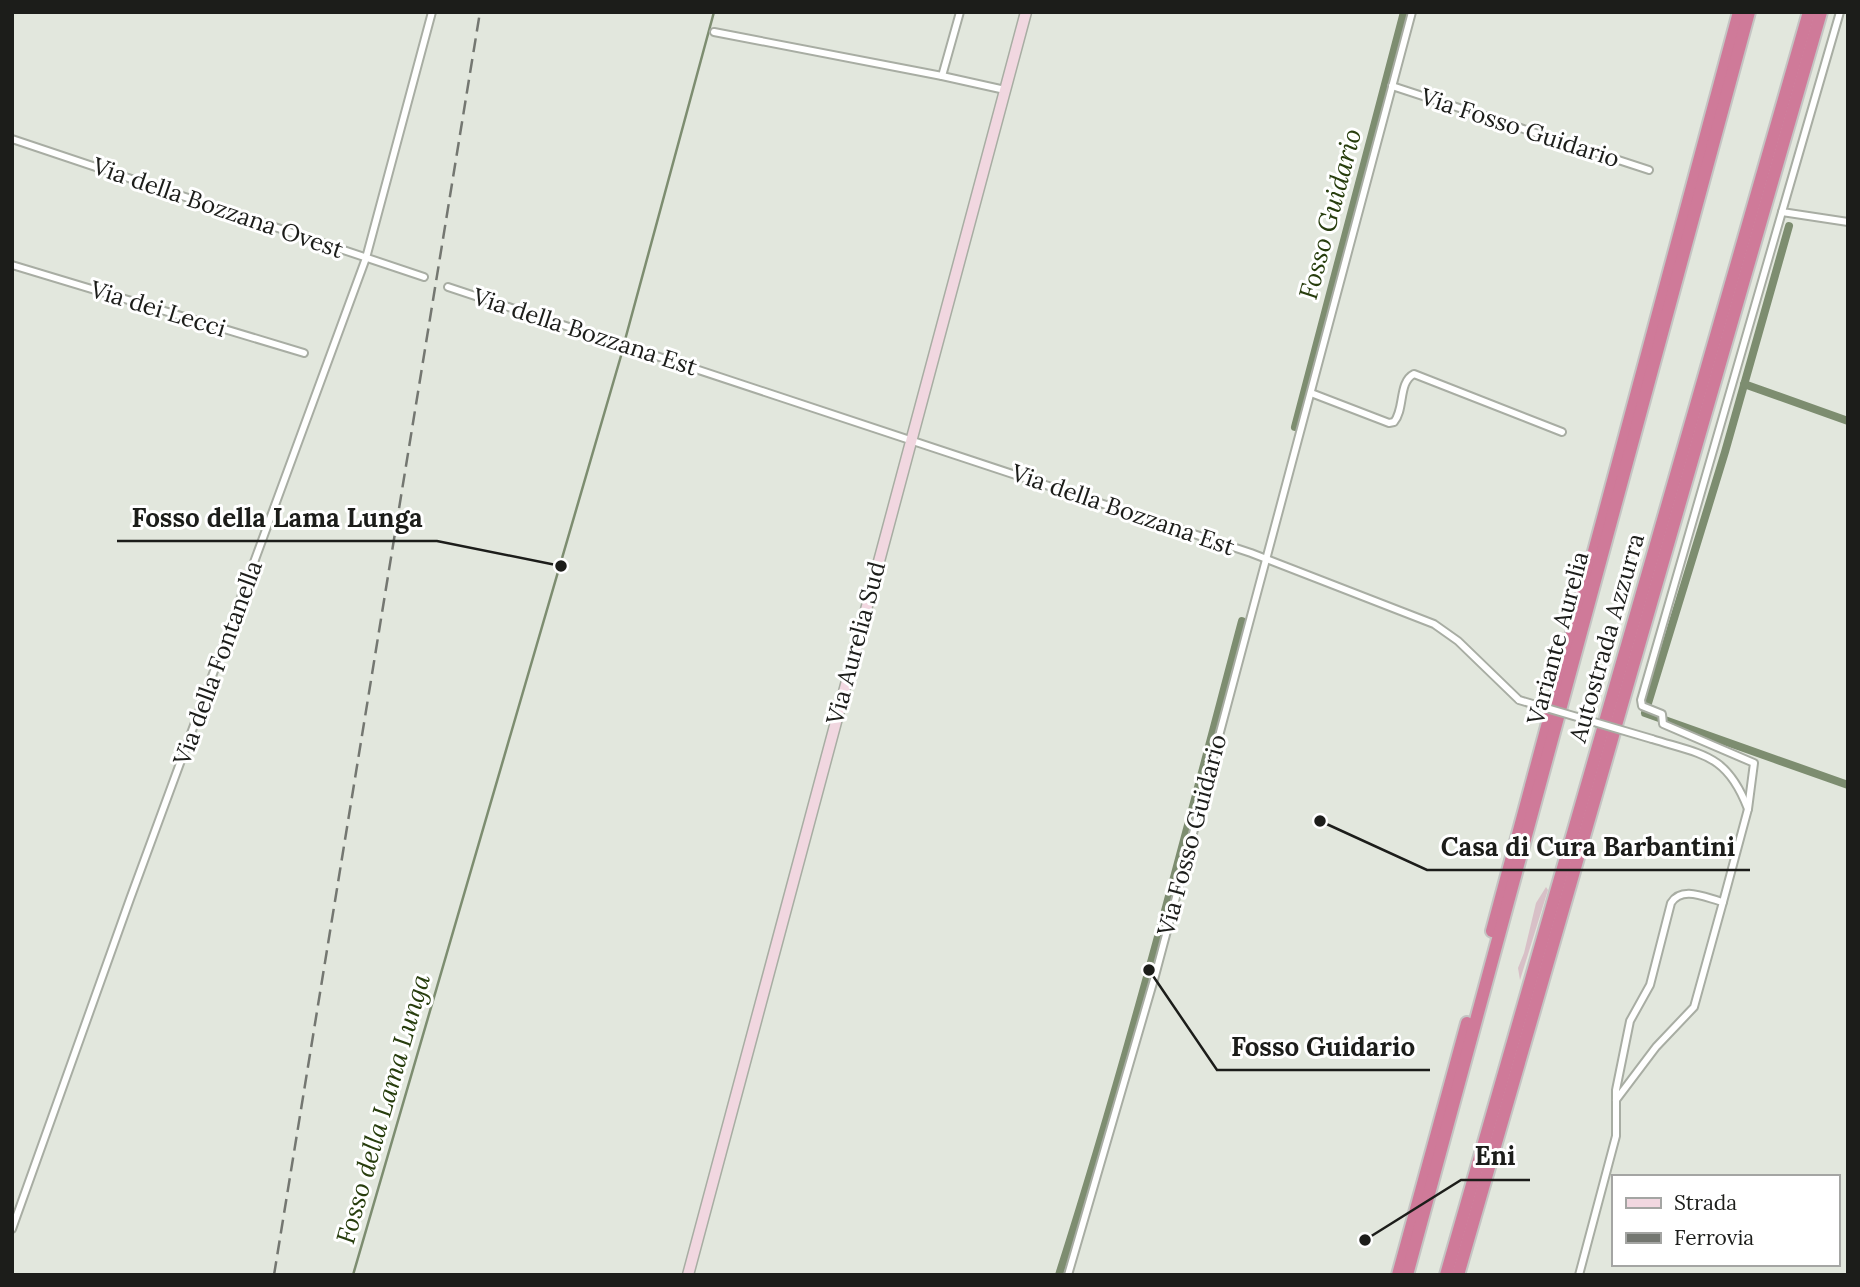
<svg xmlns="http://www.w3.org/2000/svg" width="1860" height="1287" font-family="Lora,serif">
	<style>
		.green { fill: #d8c0c7 }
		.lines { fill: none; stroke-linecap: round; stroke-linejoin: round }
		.stream { stroke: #7d8d70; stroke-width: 2.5 }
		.canal { stroke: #7d8d70; stroke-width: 8 }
		.street-casing { stroke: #a8ada3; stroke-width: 10 }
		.secondary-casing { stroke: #a8ada3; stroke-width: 13 }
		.highway-casing { stroke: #c4c4c3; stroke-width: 16 }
		.street { stroke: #fff; stroke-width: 6 }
		.secondary { stroke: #f1d7e0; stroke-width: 10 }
		.highway { stroke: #cf7a99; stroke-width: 12 }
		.rail { stroke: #747771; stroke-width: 2.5; stroke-dasharray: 14 7; stroke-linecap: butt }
		.street-bridge-casing { stroke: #a8ada3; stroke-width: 10; stroke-linecap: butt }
		.street-bridge { stroke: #fff; stroke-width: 6 }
		.labels { text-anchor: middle; stroke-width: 6; stroke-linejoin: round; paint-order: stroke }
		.street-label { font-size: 24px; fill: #1c1d1a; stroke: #fff }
		.water-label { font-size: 26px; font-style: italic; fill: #273d0d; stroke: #fff }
		.leader { fill: none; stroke: #1c1d1a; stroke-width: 2.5 }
		.callout-dot { fill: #1c1d1a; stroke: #fff; stroke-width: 2.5 }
		.callout-label { font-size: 26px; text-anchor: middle; font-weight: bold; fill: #1c1d1a; stroke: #fff; stroke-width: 6; stroke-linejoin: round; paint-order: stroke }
	</style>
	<rect width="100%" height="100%" fill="#e2e7dd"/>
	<!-- green -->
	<path class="green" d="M1546,887L1548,890L1520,980L1518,968L1524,953L1536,903Z"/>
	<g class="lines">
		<!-- stream -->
		<g class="stream">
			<path d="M625,340L714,12"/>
			<path d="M353,1275L623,349"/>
		</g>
		<!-- canal -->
		<g class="canal">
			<path d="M1789,226L1725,452L1645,713L1848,785"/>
			<path d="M1744,384L1848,421"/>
			<path d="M1295,427L1404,12"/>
			<path d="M1059,1275C1128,1059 1184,840 1242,621"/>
		</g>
		<!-- street casing -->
		<g class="street-casing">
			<g id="street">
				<path d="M960,12L942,76L1005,90"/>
				<path d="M1840,12L1782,212L1848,222"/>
				<path d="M714,32L942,76"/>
				<path d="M1392,86L1649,170"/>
				<path d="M12,139L424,277"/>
				<path d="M12,265L304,353"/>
				<path d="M448,287L1251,553L1434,624L1458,641L1519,700"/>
				<path d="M1311,393L1389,423L1394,422C1405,409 1398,382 1414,374L1562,432"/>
				<path d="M1652,739C1703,755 1727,754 1748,809"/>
				<path d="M1616,1100L1656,1047L1694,1007L1723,902"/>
				<path d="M12,1229L130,899L366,258L432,12"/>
				<path d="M1068,1275L1155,976L1412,12"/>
				<path d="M1579,1275L1616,1136V1090L1630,1021L1650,985L1671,903C1682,885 1706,898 1723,902L1748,809L1754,763L1663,724L1662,714L1642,706L1641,700L1782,212"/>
			</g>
		</g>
		<!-- secondary casing -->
		<g class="secondary-casing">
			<path id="secondary" d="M688,1275L1026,12"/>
		</g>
		<!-- highway casing -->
		<g class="highway-casing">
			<g id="highway">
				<path d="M1492,931L1739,12"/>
				<path d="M1398,1275L1467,1023"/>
				<path d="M1407,1275L1749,12"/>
				<path d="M1446,1275L1809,12"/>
				<path d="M1458,1275L1821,12"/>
			</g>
		</g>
		<!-- street -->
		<use href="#street" class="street"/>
		<!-- secondary -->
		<use href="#secondary" class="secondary"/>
		<!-- highway -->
		<use href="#highway" class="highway"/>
		<!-- rail -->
		<path class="rail" d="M274,1275L480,12"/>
		<!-- street-bridge casing -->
		<g class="street-bridge-casing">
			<path id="street-bridge" d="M1519,700L1652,739"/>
		</g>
		<!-- street-bridge -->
		<use href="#street-bridge" class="street-bridge"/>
	</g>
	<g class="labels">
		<!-- street labels -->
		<g class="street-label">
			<text transform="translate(1520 128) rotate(18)" y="8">Via Fosso Guidario</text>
			<text transform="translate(218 208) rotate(19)" y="8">Via della Bozzana Ovest</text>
			<text transform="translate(158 309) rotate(17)" y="8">Via dei Lecci</text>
			<text transform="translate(585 332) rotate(18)" y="8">Via della Bozzana Est</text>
			<text transform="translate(1123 510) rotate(19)" y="8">Via della Bozzana Est</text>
			<text transform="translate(1558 638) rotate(-75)" y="8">Variante Aurelia</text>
			<text transform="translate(1607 638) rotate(-74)" y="8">Autostrada Azzurra</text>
			<text transform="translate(856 643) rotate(-75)" y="8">Via Aurelia Sud</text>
			<text transform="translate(218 663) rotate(-70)" y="8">Via della Fontanella</text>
			<text transform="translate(1192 835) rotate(-75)" y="8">Via Fosso Guidario</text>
		</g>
		<!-- water labels -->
		<g class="water-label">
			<text transform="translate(1330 214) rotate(-75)" y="9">Fosso Guidario</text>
			<text transform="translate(383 1109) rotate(-74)" y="9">Fosso della Lama Lunga</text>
		</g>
	</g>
	<!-- callouts -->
	<path class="leader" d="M561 566L437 541H117M1320 821L1427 870H1750M1149 970L1217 1070H1430M1365 1240L1461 1180H1530"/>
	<g class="callout-dot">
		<circle cx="561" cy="566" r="7"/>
		<circle cx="1320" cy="821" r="7"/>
		<circle cx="1149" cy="970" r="7"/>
		<circle cx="1365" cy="1240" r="7"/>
	</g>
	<g class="callout-label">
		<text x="277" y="527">Fosso della Lama Lunga</text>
		<text x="1588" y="856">Casa di Cura Barbantini</text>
		<text x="1323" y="1056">Fosso Guidario</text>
		<text x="1495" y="1165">Eni</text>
	</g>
	<!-- border -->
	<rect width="1860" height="1287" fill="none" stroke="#1c1d1a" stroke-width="28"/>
	<!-- legend -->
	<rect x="1612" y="1175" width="228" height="91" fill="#ffffff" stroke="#a4a5a3" stroke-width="2"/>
	<rect x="1626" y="1198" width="35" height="10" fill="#f1d7e0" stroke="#a4a5a3" stroke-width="2"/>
	<text x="1674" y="1210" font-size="21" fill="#1c1d1a">Strada</text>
	<rect x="1626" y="1233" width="35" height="10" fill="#747771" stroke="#a4a5a3" stroke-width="2"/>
	<text x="1674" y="1245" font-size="21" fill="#1c1d1a">Ferrovia</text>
</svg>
